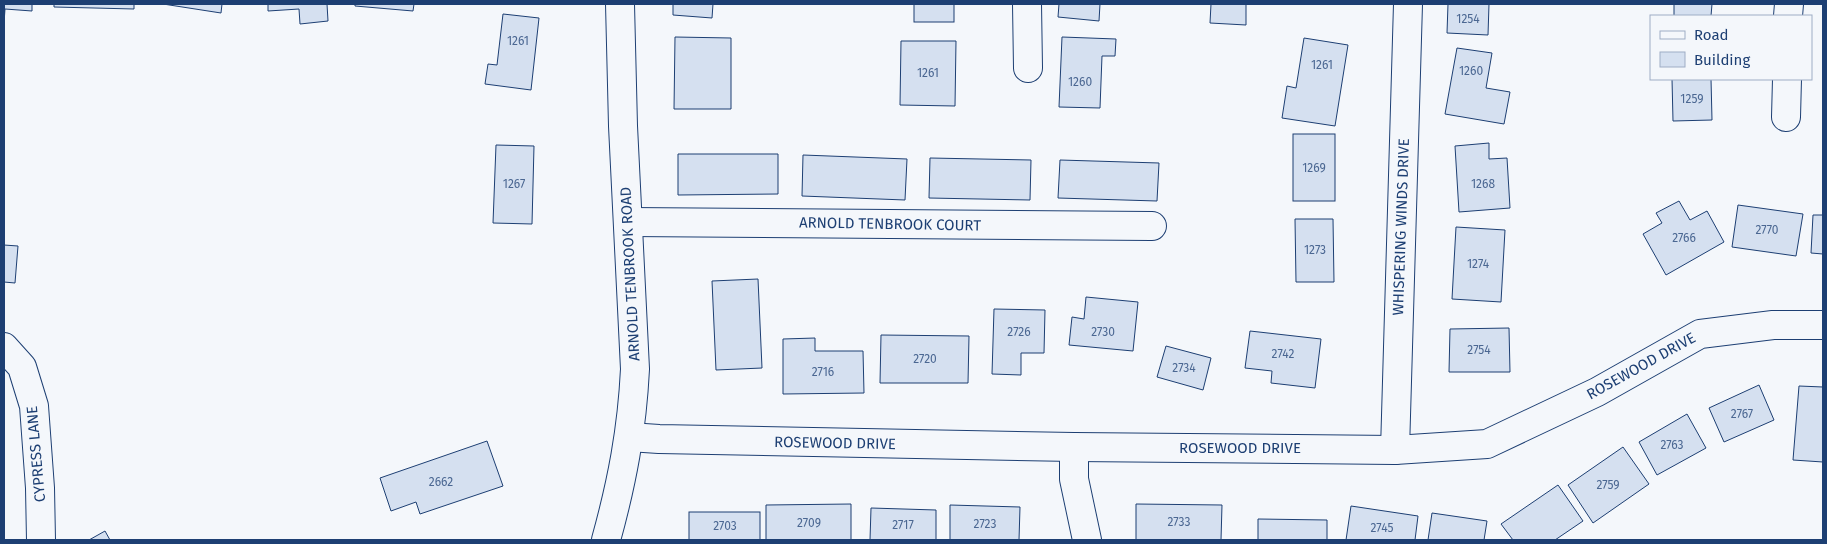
<svg xmlns="http://www.w3.org/2000/svg" width="1827" height="544" font-family="'Fira Sans',sans-serif">
	<style>
		.building { fill: #d5e0f0; stroke: #1d3f73 }
		.lines { fill: none; stroke-linecap: round; stroke-linejoin: round }
		.minor-casing { stroke: #1d3f73; stroke-width: 30 }
		.minor { stroke: #f4f7fb; stroke-width: 28 }
		.labels { text-anchor: middle; stroke-width: 4; stroke-linejoin: round; paint-order: stroke }
		.number-label { font-size: 12px; fill: #4b6792 }
		.street-label { font-size: 15px; fill: #1d3f73; stroke: #f4f7fb }
	</style>
	<rect width="100%" height="100%" fill="#f4f7fb"/>
	<!-- building -->
	<g class="building">
		<path d="M4,4H32V11L5,9L4,23Z"/>
		<path d="M54,4H134V9L54,7Z"/>
		<path d="M163,4H222L221,13Z"/>
		<path d="M268,4H327L328,21L300,24L299,9L268,11Z"/>
		<path d="M355,4H414L413,11L355,6Z"/>
		<path d="M673,4H713L712,18L673,15Z"/>
		<rect x="914" y="4" width="40" height="18"/>
		<path d="M1059,4H1100L1099,21L1058,17Z"/>
		<path d="M1211,4H1246V25L1210,23Z"/>
		<path d="M1448,4H1489L1488,35L1447,33Z"/>
		<path d="M1674,4H1712L1711,16H1674Z"/>
		<path d="M503,14L539,18L531,90L485,84L488,64L497,65Z"/>
		<path d="M675,37L731,38V109H674Z"/>
		<path d="M1062,37L1116,39L1115,56H1102L1100,108L1059,107Z"/>
		<path d="M1304,38L1348,45L1335,126L1282,118L1287,86L1296,88Z"/>
		<path d="M901,41H956L955,106L900,105Z"/>
		<path d="M1457,48L1492,53L1486,88L1510,92L1504,124L1445,114Z"/>
		<path d="M1672,79H1711L1712,120L1673,121Z"/>
		<rect x="1293" y="134" width="42" height="67"/>
		<path d="M1489,143V159L1507,158L1510,208L1459,212L1455,146Z"/>
		<path d="M496,145L534,146L532,224L493,223Z"/>
		<path d="M678,154H778V194L678,195Z"/>
		<path d="M803,155L907,159L905,200L802,196Z"/>
		<path d="M930,158L1031,160L1030,200L929,198Z"/>
		<path d="M1060,160L1159,163L1157,201L1058,198Z"/>
		<path d="M1679,201L1690,220L1707,211L1724,242L1666,275L1643,234L1662,223L1656,213Z"/>
		<path d="M1738,205L1803,214L1796,256L1732,247Z"/>
		<path d="M1813,215H1823V254L1811,253Z"/>
		<path d="M1295,219H1333L1334,282H1296Z"/>
		<path d="M1456,227L1505,230L1501,302L1452,299Z"/>
		<path d="M4,245L18,246L15,283L4,282Z"/>
		<path d="M758,279L762,368L716,370L712,281Z"/>
		<path d="M1086,297L1138,302L1133,351L1069,345L1072,317L1084,319Z"/>
		<path d="M994,309L1045,310L1044,353H1021V375L992,374Z"/>
		<path d="M1509,328L1510,372H1449L1450,329Z"/>
		<path d="M1250,331L1321,339L1315,388L1271,383L1272,371L1245,368Z"/>
		<path d="M881,335L969,336L968,383H880Z"/>
		<path d="M815,338V351H863L864,393L783,394V339Z"/>
		<path d="M1166,346L1211,358L1203,390L1157,377Z"/>
		<path d="M1759,385L1774,420L1724,442L1709,408Z"/>
		<path d="M1799,386L1823,387V462L1793,460Z"/>
		<path d="M1687,414L1706,448L1657,475L1639,442Z"/>
		<path d="M487,441L503,486L420,514L416,502L391,511L380,478Z"/>
		<path d="M1623,447L1649,484L1593,523L1568,485Z"/>
		<path d="M1558,485L1583,521L1555,540H1513L1501,524Z"/>
		<path d="M851,504V540H766V505Z"/>
		<path d="M1136,504L1222,505L1221,540H1136Z"/>
		<path d="M950,505L1020,507L1019,540H950Z"/>
		<path d="M1351,506L1418,516L1415,540H1346Z"/>
		<path d="M871,508L936,510V540H870Z"/>
		<rect x="689" y="512" width="71" height="28"/>
		<path d="M1432,513L1487,521L1484,540H1428Z"/>
		<path d="M1258,519L1327,520V540H1258Z"/>
		<path d="M105,531L110,540H89Z"/>
	</g>
	<g class="lines">
		<!-- minor casing -->
		<g class="minor-casing">
			<g id="minor">
				<path d="M1027,4L1028,68"/>
				<path d="M1788,16L1789,4"/>
				<path d="M1786,117L1787,79"/>
				<path d="M629,222L1152,226"/>
				<path d="M4,347L22,367L34,406L40,488L41,540"/>
				<path d="M629,437L659,439L1074,447L1395,450L1487,444L1597,392L1700,334L1773,325H1823"/>
				<path d="M1074,447V479L1087,540"/>
				<path d="M1395,450L1408,4"/>
				<path d="M606,540C622,482 632,430 635,369L623,126L620,4"/>
			</g>
		</g>
		<!-- minor -->
		<use href="#minor" class="minor"/>
	</g>
	<g class="labels">
		<!-- number labels -->
		<g class="number-label">
			<text x="1468" y="23">1254</text>
			<text x="518" y="45">1261</text>
			<text x="1322" y="69">1261</text>
			<text x="1471" y="75">1260</text>
			<text x="928" y="77">1261</text>
			<text x="1080" y="86">1260</text>
			<text x="1692" y="103">1259</text>
			<text x="1314" y="172">1269</text>
			<text x="514" y="188">1267</text>
			<text x="1483" y="188">1268</text>
			<text x="1767" y="234">2770</text>
			<text x="1684" y="242">2766</text>
			<text x="1315" y="254">1273</text>
			<text x="1478" y="268">1274</text>
			<text x="1019" y="336">2726</text>
			<text x="1103" y="336">2730</text>
			<text x="1479" y="354">2754</text>
			<text x="1283" y="358">2742</text>
			<text x="925" y="363">2720</text>
			<text x="1184" y="372">2734</text>
			<text x="823" y="376">2716</text>
			<text x="1742" y="418">2767</text>
			<text x="1672" y="449">2763</text>
			<text x="441" y="486">2662</text>
			<text x="1608" y="489">2759</text>
			<text x="1179" y="526">2733</text>
			<text x="809" y="527">2709</text>
			<text x="985" y="528">2723</text>
			<text x="903" y="529">2717</text>
			<text x="725" y="530">2703</text>
			<text x="1382" y="532">2745</text>
		</g>
		<!-- street labels -->
		<g class="street-label">
			<text transform="translate(890 224) rotate(1)" y="5">ARNOLD TENBROOK COURT</text>
			<text transform="translate(1401 227) rotate(-88)" y="5">WHISPERING WINDS DRIVE</text>
			<text transform="translate(630 274) rotate(-93)" y="5">ARNOLD TENBROOK ROAD</text>
			<text transform="translate(1641 366) rotate(-29)" y="5">ROSEWOOD DRIVE</text>
			<text transform="translate(835 443) rotate(1)" y="5">ROSEWOOD DRIVE</text>
			<text x="1240" y="453">ROSEWOOD DRIVE</text>
			<text transform="translate(36 454) rotate(-95)" y="5">CYPRESS LANE</text>
		</g>
	</g>
	<!-- border -->
	<rect width="1827" height="544" fill="none" stroke="#1d3f73" stroke-width="10"/>
	<!-- legend -->
	<rect x="1650" y="15" width="162" height="65" fill="#f4f7fb" stroke="#9eadc5"/>
	<rect x="1660" y="31" width="25" height="8" fill="#f4f7fb" stroke="#9eadc5"/>
	<text x="1694" y="40" font-size="15" fill="#1d3f73">Road</text>
	<rect x="1660" y="52" width="25" height="15" fill="#d5e0f0" stroke="#9eadc5"/>
	<text x="1694" y="65" font-size="15" fill="#1d3f73">Building</text>
</svg>
